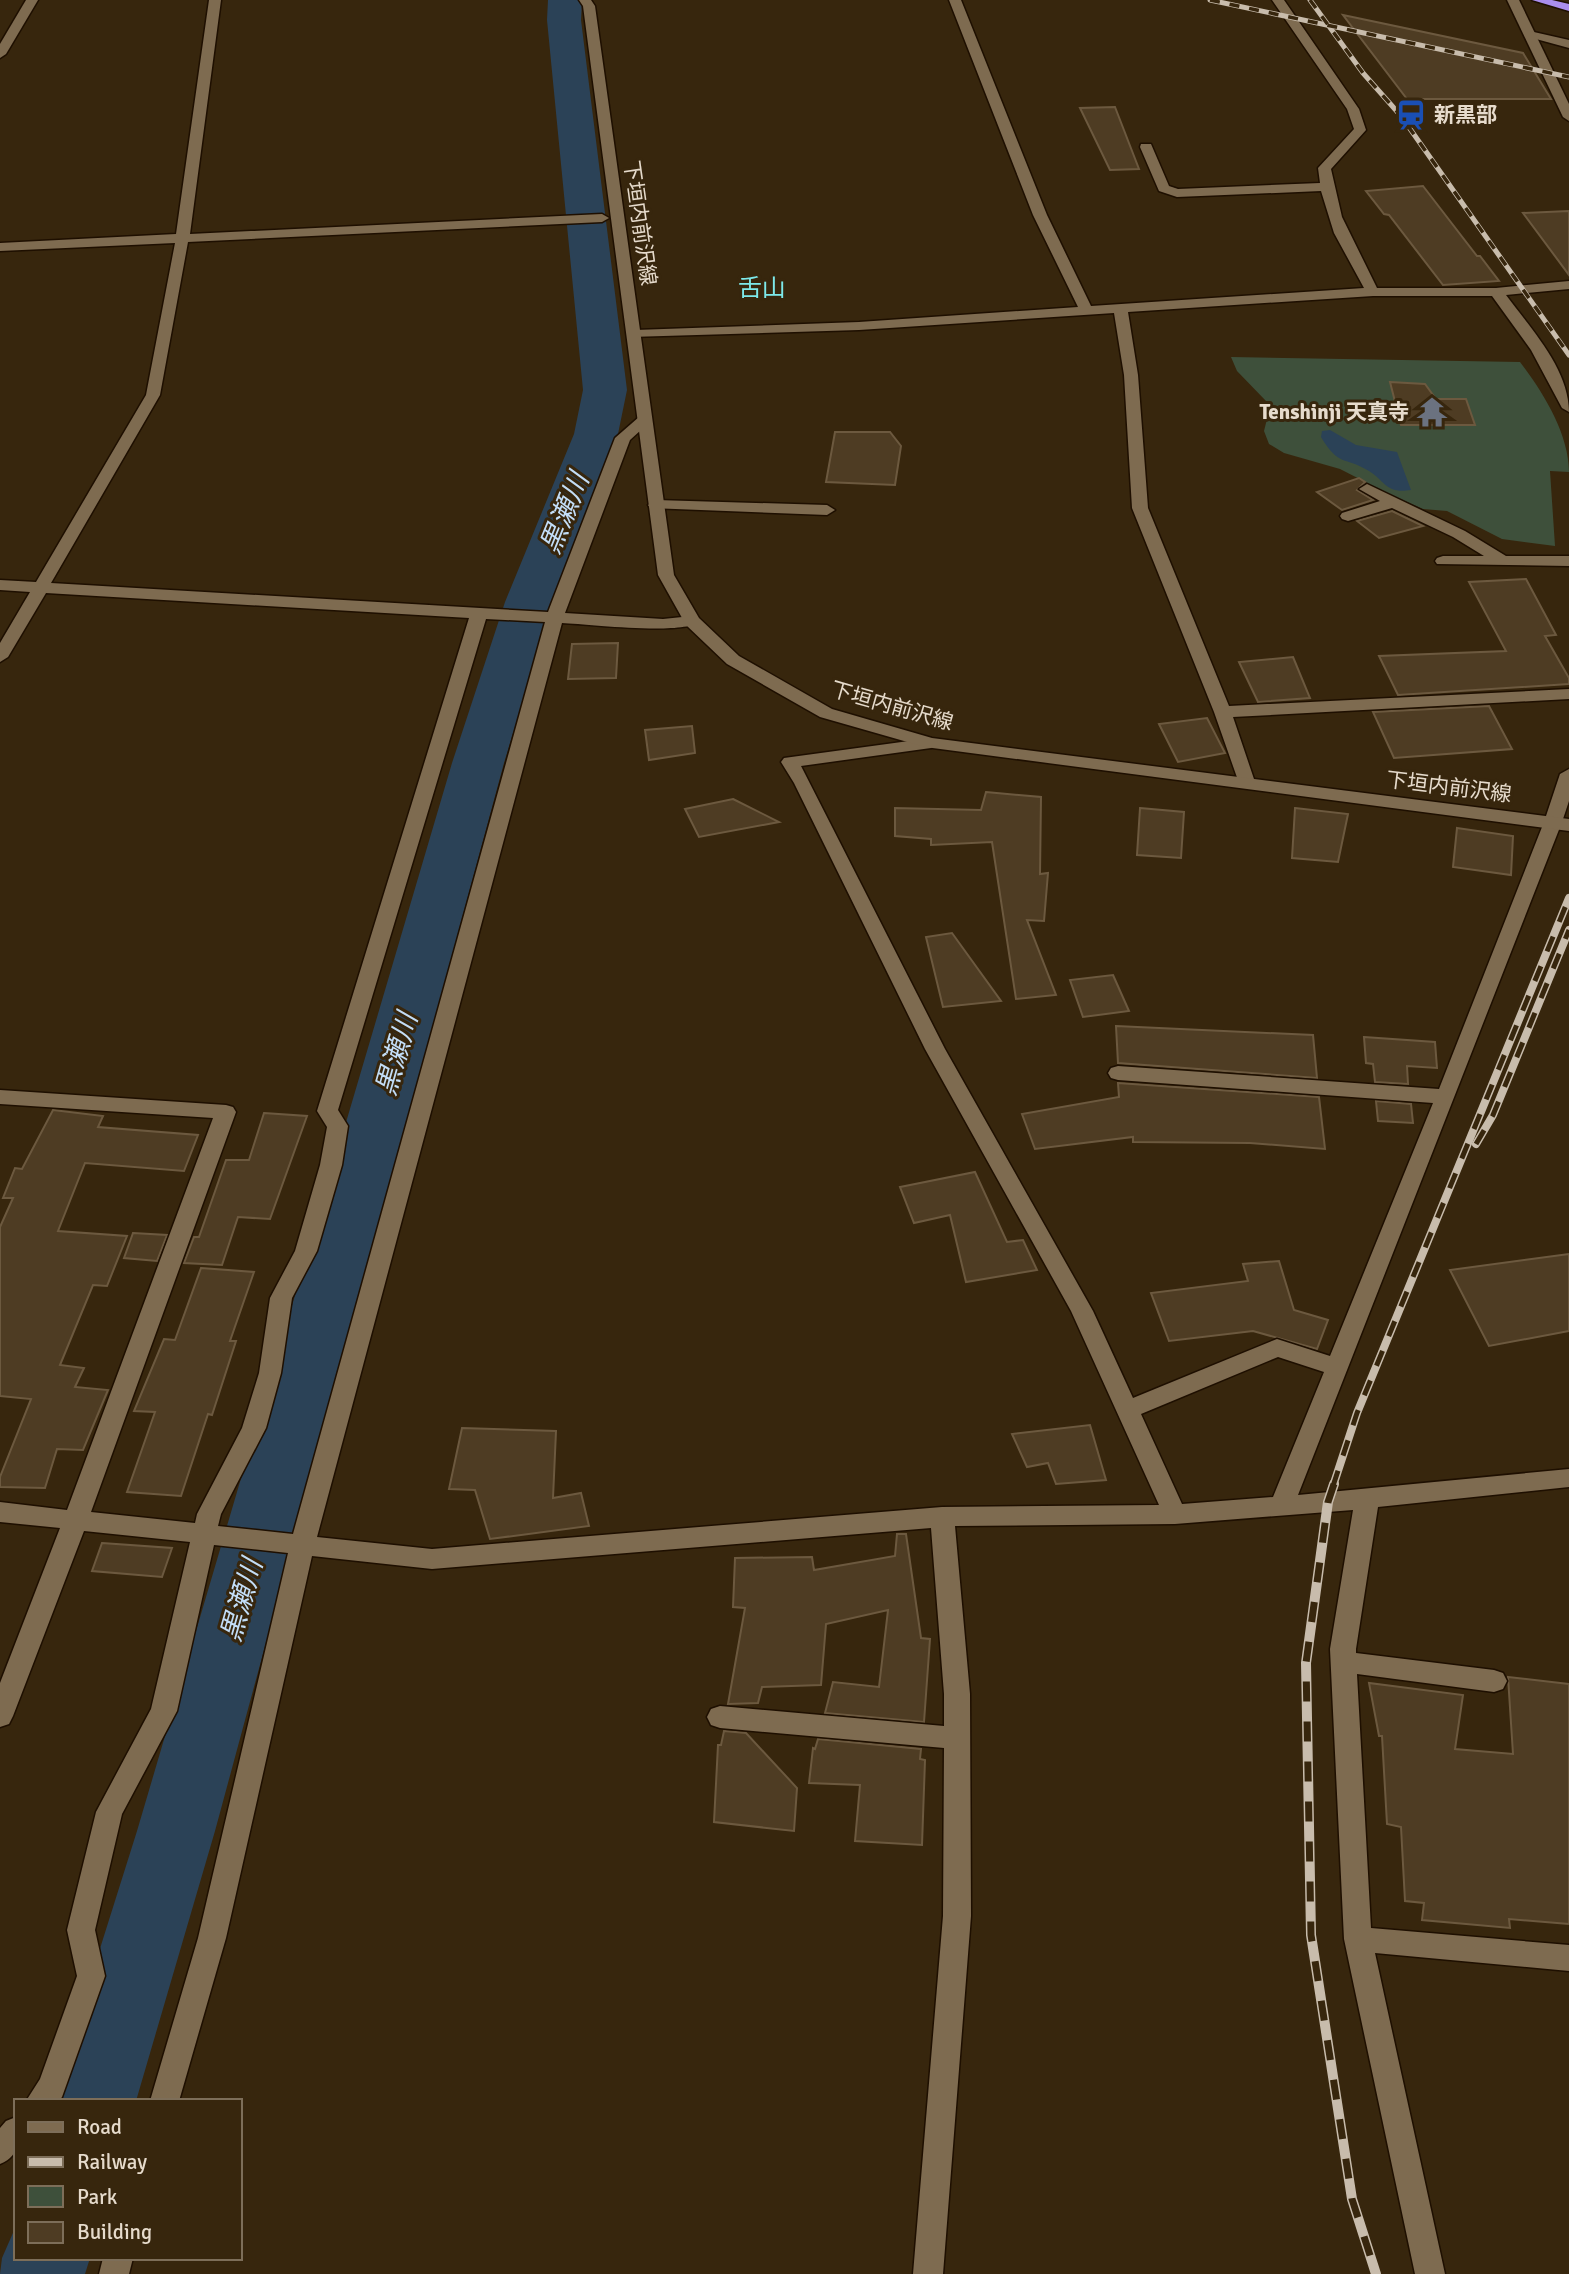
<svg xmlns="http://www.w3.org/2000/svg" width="1569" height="2274" font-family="Signika,'Noto Sans JP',sans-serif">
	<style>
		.green { fill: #3e503b }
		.water { fill: #2b4257 }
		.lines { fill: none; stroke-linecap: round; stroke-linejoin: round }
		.river { fill: #2b4257; fill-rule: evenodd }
		.building { fill: #4e3c23; stroke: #6c593f; stroke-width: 2 }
		.street-casing { stroke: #1e0f00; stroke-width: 3 }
		.secondary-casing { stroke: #1e0f00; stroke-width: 3 }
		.highway-casing { stroke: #1e0f00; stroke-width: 3 }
		.street { fill: #7e6b50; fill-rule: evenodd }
		.secondary { fill: #7e6b50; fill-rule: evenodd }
		.highway { fill: #aa8eed; fill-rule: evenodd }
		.rail-far2-casing { stroke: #c8bcac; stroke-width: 5 }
		.rail-far1-casing { stroke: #c8bcac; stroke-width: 8 }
		.rail-casing { stroke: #c8bcac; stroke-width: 10 }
		.rail-far2 { stroke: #37260d; stroke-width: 3.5; stroke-dasharray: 10; stroke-linecap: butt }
		.rail-far1 { stroke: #37260d; stroke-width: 5; stroke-dasharray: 16; stroke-linecap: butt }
		.rail { stroke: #37260d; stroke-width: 7; stroke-dasharray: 20; stroke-linecap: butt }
		.labels { text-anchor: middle; stroke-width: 6; stroke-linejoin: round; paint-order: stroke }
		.far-poi-label { font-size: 21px; font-weight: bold; fill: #e6dbcc; stroke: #37260d; text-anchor: start }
		.far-street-label { font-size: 21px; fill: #e6dbcc; stroke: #37260d }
		.far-quarter-label { font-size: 24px; fill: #7de9ea; stroke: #37260d }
		.water-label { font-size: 28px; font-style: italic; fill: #c2ddf7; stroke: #37260d }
	</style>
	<rect width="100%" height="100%" fill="#37260d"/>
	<!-- green -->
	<path class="green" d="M1231,357L1520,362C1543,392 1569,434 1569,472L1550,471L1555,546L1502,539L1447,511L1423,509L1389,494L1340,469L1284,453L1269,444L1264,431L1268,415L1266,401L1237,371Z"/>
	<!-- water -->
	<path class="water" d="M1330,430L1356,445L1397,452L1411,490C1386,494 1386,482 1369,471C1344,456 1339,467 1321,437L1322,431Z"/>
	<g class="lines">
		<!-- river -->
		<g class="river">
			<path d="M548,0H582L581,20L627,390L618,434L553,602L504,763L215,1831L136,2101H52L137,1831L452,763L505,602L574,434L583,390L547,20Z"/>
			<path d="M16,2226V2258H90L85,2274H0L2,2258Z"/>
		</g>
	</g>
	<!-- building -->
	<g class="building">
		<path d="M1343,15L1523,53L1551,99H1407Z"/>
		<path d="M1115,107L1139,169L1110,170L1080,108Z"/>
		<path d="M1423,186L1477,256H1480L1499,281L1443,285L1389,215L1384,214L1366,191Z"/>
		<path d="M1569,211V275L1523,213Z"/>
		<path d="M1390,382L1425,384L1436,399H1466L1475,425H1401Z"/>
		<path d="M835,432H890L901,446L895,485L826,482Z"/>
		<path d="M1359,478L1365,482L1357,490L1373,500L1342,510L1317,492Z"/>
		<path d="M1392,511L1423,526L1379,538L1357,521Z"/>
		<path d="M1526,579L1556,635L1545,636L1569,678V684L1398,695L1379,656L1506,651L1469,582Z"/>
		<path d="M618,643L616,678L568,679L572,644Z"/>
		<path d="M1293,657L1310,698L1258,702L1239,662Z"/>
		<path d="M1489,706L1512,749L1394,758L1373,712Z"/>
		<path d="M1207,718L1225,753L1178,762L1159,724Z"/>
		<path d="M692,726L695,753L649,760L645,730Z"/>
		<path d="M986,792L1041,797L1040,874L1048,873L1044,921L1027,920L1056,995L1016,999L992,842L931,845V839L895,836V808L981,810Z"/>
		<path d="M733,799L779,822L699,837L685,809Z"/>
		<path d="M1140,808L1184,812L1181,858L1137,855Z"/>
		<path d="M1295,808L1348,814L1338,862L1292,858Z"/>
		<path d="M1457,828L1513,836L1511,875L1453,867Z"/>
		<path d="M952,933L1001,1001L943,1007L926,937Z"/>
		<path d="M1113,975L1129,1011L1083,1017L1070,980Z"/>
		<path d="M1116,1026L1313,1035L1317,1078L1118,1063Z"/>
		<path d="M1364,1037L1435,1042L1437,1068L1407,1066L1408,1084L1375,1082L1373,1064L1366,1063Z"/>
		<path d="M1118,1083L1319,1097L1325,1149L1250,1143L1133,1142V1137L1035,1149L1022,1114L1119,1097Z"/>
		<path d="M1376,1101L1411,1104L1413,1123L1378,1121Z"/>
		<path d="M53,1110L103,1116L98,1127L198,1135L184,1171L85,1163L58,1231L127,1236L107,1286L93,1285L60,1365L84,1368L75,1387L108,1390L83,1450L57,1449L45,1488L0,1487V1477L31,1399L0,1396V1227L13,1198H3L15,1168L22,1169Z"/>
		<path d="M264,1113L307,1116L270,1219L238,1217L222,1265L184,1263L194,1237H199L226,1160H249Z"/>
		<path d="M975,1172L1007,1242L1023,1240L1037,1270L966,1282L950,1215L914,1223L900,1187Z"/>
		<path d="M133,1233L167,1235L157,1261L124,1258Z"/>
		<path d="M1569,1254V1331L1489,1346L1450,1270Z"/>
		<path d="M1279,1261L1294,1310L1328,1320L1317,1349L1253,1331L1169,1341L1151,1293L1248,1281L1243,1264Z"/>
		<path d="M201,1268L254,1272L230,1341H236L212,1415L208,1414L181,1496L127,1492L155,1412L134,1411L164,1339L175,1340Z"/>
		<path d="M1090,1425L1106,1480L1056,1484L1048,1463L1027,1467L1012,1434Z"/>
		<path d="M462,1428L556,1431L553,1498L581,1493L589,1526L490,1539L475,1490L449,1489Z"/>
		<path d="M897,1534H906L921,1638L930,1639L924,1722L825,1713L833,1682L879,1687L888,1610L826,1624L821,1685L762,1687L758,1703L728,1704L745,1608L733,1607L735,1558L812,1557L814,1570L895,1556Z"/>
		<path d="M102,1543L172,1548L162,1577L92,1571Z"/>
		<path d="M1508,1677L1569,1684V1924L1509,1919L1510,1928L1422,1920L1424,1903L1405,1901L1401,1827L1387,1824L1382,1736H1379L1369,1683L1463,1695L1455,1749L1513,1754Z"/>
		<path d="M724,1731L746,1733L797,1788L794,1831L714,1822L718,1745H721Z"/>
		<path d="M818,1739L921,1749L920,1759L925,1760L922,1845L855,1841L860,1785L809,1783L813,1748L815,1749Z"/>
	</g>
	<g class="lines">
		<!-- street casing -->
		<g class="street-casing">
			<g id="street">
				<path d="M26,0H38L6,54L0,58V44Z"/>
				<path d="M209,0H221L190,234L602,214L609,218L602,222L188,242L160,395L51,583L548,612L615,438L639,417L644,415L652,420L630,440L565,613L663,619L692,616L700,621C686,636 586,624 562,623L317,1537L432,1549L942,1507L1159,1505L1071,1311L925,1049L794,783L781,762L784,758L931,738L940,743L931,748L801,766L945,1049L1093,1311L1133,1398L1277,1339L1330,1356L1433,1103L1118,1080L1111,1078L1108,1073L1111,1068L1118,1066L1439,1089L1544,822L1560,774L1569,769V801L1562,822L1298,1495L1569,1469V1487L1378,1507L1356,1649V1653L1494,1670L1503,1673L1507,1681L1503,1689L1494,1692L1357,1674L1371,1928L1569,1945V1971L1375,1953L1445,2274H1415L1344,1939L1330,1649L1353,1510L1175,1524L955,1526L970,1694L971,1916L943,2274H913L943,1916L944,1748L720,1728L711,1725L707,1717L711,1709L720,1706L944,1726V1694L931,1528L432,1569L312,1556L226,1938L179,2101H150L198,1938L288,1553L214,1545L177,1711L122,1814L95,1930L105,1976L62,2097L59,2101H26L40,2079L77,1976L67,1930L96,1812L151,1709L190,1542L84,1531L13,1716L9,1724L0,1727V1683L60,1528L0,1522V1502L67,1510L213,1118L0,1104V1090L226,1105L233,1107L236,1112L91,1512L195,1523L197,1514L242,1428L259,1373L270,1298L295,1251L320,1165L327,1127L317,1111L469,618L46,593L8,657L0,662V643L30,592L0,590V580L36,582L146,395L175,243L0,251V243L176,234ZM486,619L545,622L293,1534L218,1526L221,1514L266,1428L281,1373L292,1298L317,1251L342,1165L348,1126L338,1110ZM1278,1357L1324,1372L1273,1497L1182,1504L1141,1414Z"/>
				<path d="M949,0H961L1047,215L1091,306L1364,288L1334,233L1321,191L1177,197L1159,191L1140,147L1141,144H1151L1169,186L1178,189L1320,183L1318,168L1354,129L1347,109L1272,0H1284L1359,109L1366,130L1331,169L1342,217L1377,288H1496L1569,281V289L1506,295C1531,329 1569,369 1569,412L1562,408L1531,350L1492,296H1373L1128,312L1138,375L1148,508L1229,706L1569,689V699L1233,717L1255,782L1252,786H1240L1214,712L1132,508L1124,375L1114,313L859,330L630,337V331L635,330L859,322L1078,307L1033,215Z"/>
				<path d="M1525,30L1569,40V48L1525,36Z"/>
				<path d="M1367,484L1465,531L1506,556H1569V566L1437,564L1435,561L1437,558L1443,556H1484L1453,537L1392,508L1348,521L1342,519L1340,516L1342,513L1380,501L1359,489Z"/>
				<path d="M656,500L827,505L835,510L827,515L650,508L648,505Z"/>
				<path d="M16,2117C16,2138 23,2155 0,2164V2128L6,2121Z"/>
				<path d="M103,2258H133L129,2274H99Z"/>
			</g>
		</g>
		<!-- secondary casing -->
		<g class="secondary-casing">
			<g id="secondary">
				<path d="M579,0H591L595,6L674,575L699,618L739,656L832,709L932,738L1569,819V831L925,747L820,717L727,664L686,625L658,575L583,6Z"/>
				<path d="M1507,0H1519L1569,104V121L1563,117Z"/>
			</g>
		</g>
		<!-- highway casing -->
		<g class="highway-casing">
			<path id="highway" d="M1532,0H1552L1569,4V11Z"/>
		</g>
		<!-- street -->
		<use href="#street" class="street"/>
		<!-- secondary -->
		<use href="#secondary" class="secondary"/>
		<!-- highway -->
		<use href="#highway" class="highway"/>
		<!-- rail-far2 casing -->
		<g class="rail-far2-casing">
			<g id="rail-far2">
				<path d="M1210,0L1569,77"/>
				<path d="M1310,0L1363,73L1401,116L1569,355"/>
			</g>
		</g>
		<!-- rail-far1 casing -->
		<g class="rail-far1-casing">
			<g id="rail-far1">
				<path d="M1476,1144L1493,1115L1569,930"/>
				<path d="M1333,1486L1357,1413L1569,898"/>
			</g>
		</g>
		<!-- rail casing -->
		<g class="rail-casing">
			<path id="rail" d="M1334,1484L1328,1502L1306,1663L1311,1935L1352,2199L1376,2274"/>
		</g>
		<!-- rail-far2 -->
		<use href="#rail-far2" class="rail-far2"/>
		<!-- rail-far1 -->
		<use href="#rail-far1" class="rail-far1"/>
		<!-- rail -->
		<use href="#rail" class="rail"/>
	</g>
	<!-- icons -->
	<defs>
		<g id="station-bare" transform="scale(2.415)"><path d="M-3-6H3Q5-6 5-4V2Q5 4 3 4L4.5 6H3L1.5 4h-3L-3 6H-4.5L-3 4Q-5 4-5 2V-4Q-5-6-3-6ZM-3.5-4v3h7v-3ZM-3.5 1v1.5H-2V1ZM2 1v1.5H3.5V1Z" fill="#1a4fb4" stroke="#37260d" stroke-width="2.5" paint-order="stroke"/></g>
		<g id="temple-bare" transform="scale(2.415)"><path d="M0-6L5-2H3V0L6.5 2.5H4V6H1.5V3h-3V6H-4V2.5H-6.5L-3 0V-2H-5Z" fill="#6b7280" stroke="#37260d" stroke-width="2.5" paint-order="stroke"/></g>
	</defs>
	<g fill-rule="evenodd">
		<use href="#station-bare" x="1411" y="115"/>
		<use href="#temple-bare" x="1432" y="412"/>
	</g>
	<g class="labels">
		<!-- far-poi labels -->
		<g class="far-poi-label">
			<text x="1434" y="122">新黒部</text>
			<text x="1409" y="419" text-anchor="end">Tenshinji 天真寺</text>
		</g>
		<!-- far-street labels -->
		<g class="far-street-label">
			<text transform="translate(640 223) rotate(82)" y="7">下垣内前沢線</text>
			<text transform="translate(892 706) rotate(16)" y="7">下垣内前沢線</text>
			<text transform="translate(1449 787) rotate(7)" y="7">下垣内前沢線</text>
		</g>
		<!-- far-quarter labels -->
		<g class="far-quarter-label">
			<text x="762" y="296">舌山</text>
		</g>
		<!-- water labels -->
		<g class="water-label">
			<text transform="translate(564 513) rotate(-68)" y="10">黒瀬川</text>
			<text transform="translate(396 1054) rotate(-74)" y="10">黒瀬川</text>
			<text transform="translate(241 1600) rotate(-74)" y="10">黒瀬川</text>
		</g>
	</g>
	<!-- legend -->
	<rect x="14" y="2099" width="228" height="161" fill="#37260d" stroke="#7d6e59" stroke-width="2"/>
	<rect x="28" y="2122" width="35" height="10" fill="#7e6b50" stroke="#7d6e59" stroke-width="2"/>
	<text x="77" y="2134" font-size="21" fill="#e6dbcc">Road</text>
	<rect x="28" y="2157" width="35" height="10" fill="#c8bcac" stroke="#7d6e59" stroke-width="2"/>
	<text x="77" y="2169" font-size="21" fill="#e6dbcc">Railway</text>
	<rect x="28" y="2186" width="35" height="21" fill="#3e503b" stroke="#7d6e59" stroke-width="2"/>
	<text x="77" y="2204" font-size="21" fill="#e6dbcc">Park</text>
	<rect x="28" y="2222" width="35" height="21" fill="#4e3c23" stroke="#7d6e59" stroke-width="2"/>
	<text x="77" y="2239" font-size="21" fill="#e6dbcc">Building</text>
</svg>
